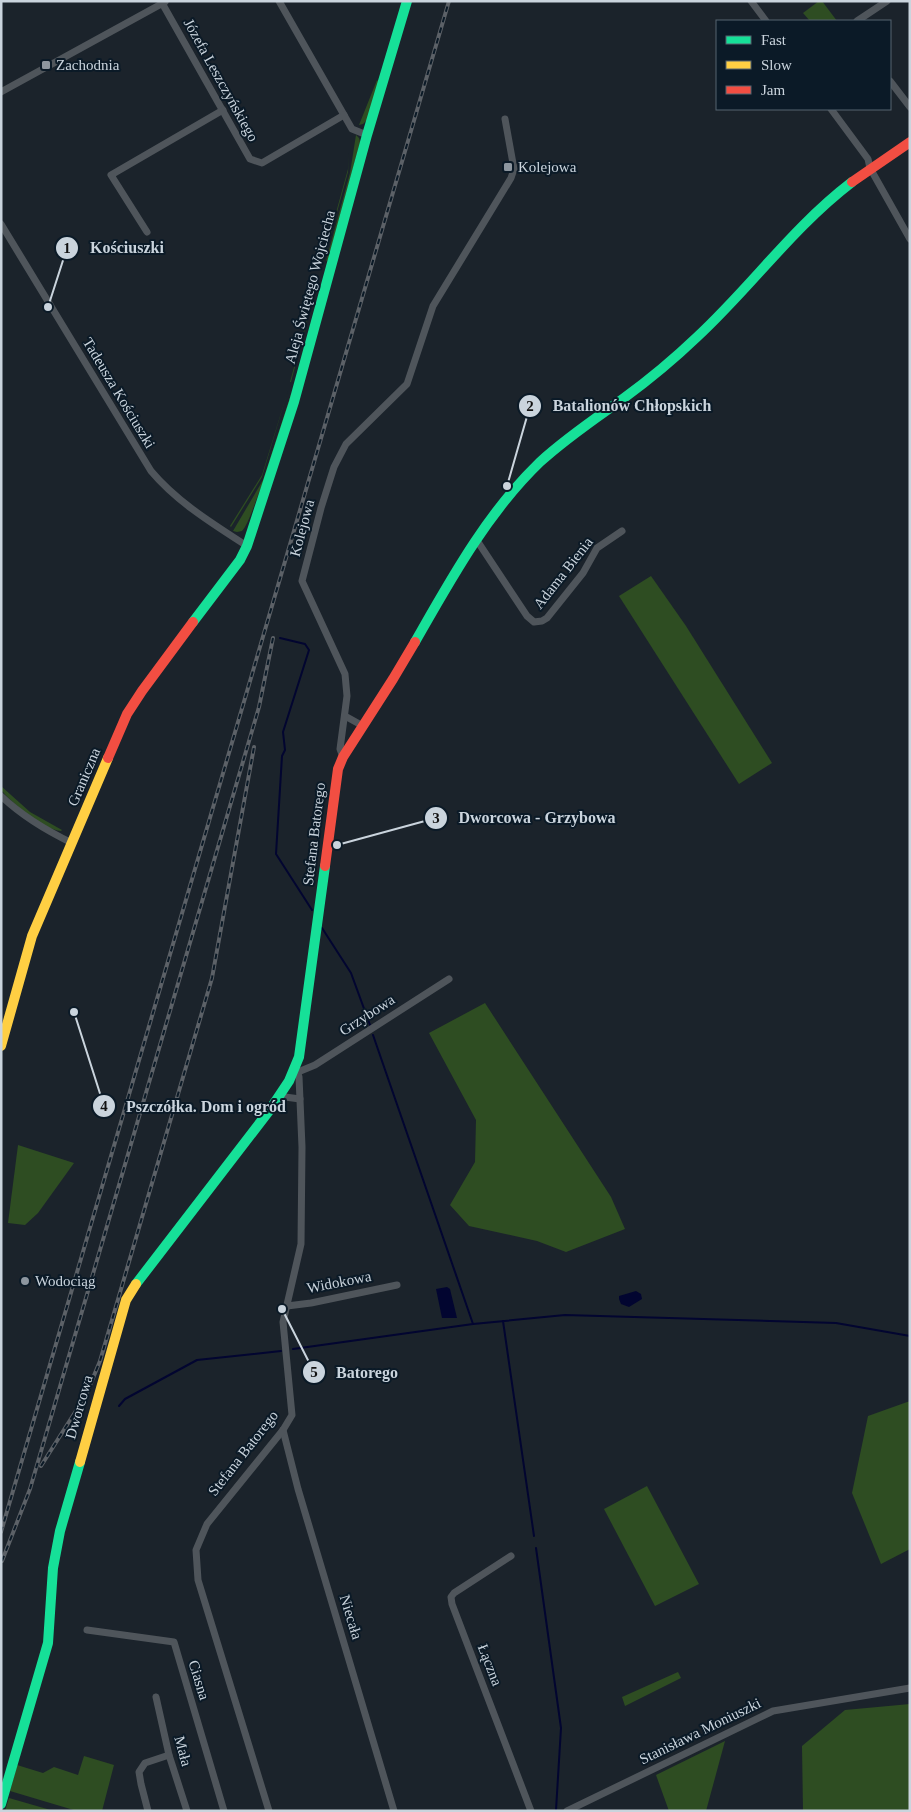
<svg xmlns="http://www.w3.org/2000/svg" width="911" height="1812" font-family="Georgia,serif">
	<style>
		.green { fill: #2e4d22 }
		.water { fill: #020530 }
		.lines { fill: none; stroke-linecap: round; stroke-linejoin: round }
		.stream { stroke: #020530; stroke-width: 2 }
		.street { stroke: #4f555b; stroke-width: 7 }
		.fast { stroke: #16e098; stroke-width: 10 }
		.slow { stroke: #ffcf43; stroke-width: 10 }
		.jam { stroke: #f24e42; stroke-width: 10 }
		.rail-casing { stroke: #5c6167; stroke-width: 4 }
		.rail { stroke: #0b1a27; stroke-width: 2; stroke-dasharray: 5.5; stroke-linecap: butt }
		.poi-dot { fill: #8d969f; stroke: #0b1a27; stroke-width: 2 }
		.labels { text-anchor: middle; stroke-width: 4; stroke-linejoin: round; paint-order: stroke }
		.poi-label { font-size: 15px; fill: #cad4dd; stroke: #0b1a27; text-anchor: start }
		.street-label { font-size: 15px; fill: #cad4dd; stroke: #0b1a27 }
		.leader { fill: none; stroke: #cad4dd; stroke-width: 2 }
		.callout-dot { fill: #cad4dd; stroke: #0b1a27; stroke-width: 2 }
		.mark-label { font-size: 15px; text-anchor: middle; font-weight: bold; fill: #111 }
		.callout-label { font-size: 16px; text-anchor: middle; font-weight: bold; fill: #cad4dd; stroke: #0b1a27; stroke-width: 4; stroke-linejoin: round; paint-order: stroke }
	</style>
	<rect width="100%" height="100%" fill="#1b232b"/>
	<!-- green -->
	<g class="green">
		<path d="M819,1H822L837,21H810L803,13Z"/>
		<path d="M377,80L379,82L367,120L363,124L359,125Z"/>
		<path d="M356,135L359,138L360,142L328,260L326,261L350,173Z"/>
		<path d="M349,153L348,172L324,260H323L348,169Z"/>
		<path d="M322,264L291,382H290Z"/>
		<path d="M288,390L262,477L231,527L230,526L262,475Z"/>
		<path d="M291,394V397L262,486C256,498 249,524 242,531L237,532L233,531L263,480Z"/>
		<path d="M651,576L686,626L772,763L739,784L619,596Z"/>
		<path d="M1,786L30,812L62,830L61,831C44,830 12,803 1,790Z"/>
		<path d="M485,1003L611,1197L625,1229L566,1252L537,1241L469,1226L450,1205L475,1162L476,1120L429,1033Z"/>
		<path d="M18,1145L74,1163L38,1213L25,1225L8,1223Z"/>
		<path d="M910,1401V1549L881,1564L852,1493L868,1416Z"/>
		<path d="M647,1486L699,1584L655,1606L604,1509Z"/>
		<path d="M678,1672L681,1678L625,1706L622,1697Z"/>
		<path d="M910,1704V1811H803L802,1746L845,1710Z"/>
		<path d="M725,1741L706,1811H669L656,1775Z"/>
		<path d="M84,1756L114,1765L102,1811H77L10,1791L17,1765L43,1773L54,1767L78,1775Z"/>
		<path d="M9,1798L54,1811H5Z"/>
	</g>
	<!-- water -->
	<g class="water">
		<path d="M447,1287L450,1289L457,1318H442L436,1289Z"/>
		<path d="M636,1291L641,1294L642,1299L629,1307L621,1304L619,1299V1296Z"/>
	</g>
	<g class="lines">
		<!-- stream -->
		<g class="stream">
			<path d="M280,638L305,644L309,650L283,732L285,750L282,756L276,854L312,910"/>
			<path d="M322,928L351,973L370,1025"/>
			<path d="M373,1035L473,1324L565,1315L836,1323L910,1336"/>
			<path d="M503,1321L534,1536"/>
			<path d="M293,1349L473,1324"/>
			<path d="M119,1406L125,1399L197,1360L281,1351"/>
			<path d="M536,1548L561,1728L556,1810"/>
		</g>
		<!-- street -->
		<g class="street">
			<path d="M751,1L766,21"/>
			<path d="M162,3L250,159L262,163L344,115L279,1"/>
			<path d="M857,21L887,1"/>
			<path d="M890,81L910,107"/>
			<path d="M1,92L165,2"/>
			<path d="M831,109L868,159L870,168L910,239"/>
			<path d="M344,115L352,129L367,135"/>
			<path d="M1,224L151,471C177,502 213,524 247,546"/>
			<path d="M147,232L111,175L223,110"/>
			<path d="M476,539L527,616L534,622L542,621L547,618L583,573L597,548L622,531"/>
			<path d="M345,716L363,726"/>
			<path d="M343,757L340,749L347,696L345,674L302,581L321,508L334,467L346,444L407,384L433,306L511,178L514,169L505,119"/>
			<path d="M1,796C22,816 45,830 72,843"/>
			<path d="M298,1072L315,1065L449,979"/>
			<path d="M278,1099L285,1097L300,1099"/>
			<path d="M287,1306L311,1303L397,1285"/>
			<path d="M283,1430L298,1489L394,1811"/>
			<path d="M511,1556L454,1593L451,1597L452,1604L531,1811"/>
			<path d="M87,1630L174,1642L224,1811"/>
			<path d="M156,1697L169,1755L187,1811"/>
			<path d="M148,1811L141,1784L139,1772L145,1763L169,1755"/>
			<path d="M269,1811L198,1580L196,1550L207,1524L283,1430L292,1415L283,1322L301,1244L302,1147L299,1077L296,1067"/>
			<path d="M567,1811L773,1711L910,1688"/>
		</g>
		<!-- fast -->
		<g class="fast">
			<path d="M193,622L240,560L247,546L294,402L367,135L407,1"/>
			<path d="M415,642C451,579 487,513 540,462C566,438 596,418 624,398C650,379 674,359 697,337C752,286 792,228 852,182"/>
			<path d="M136,1284L269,1111L289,1081L299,1057L325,866"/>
			<path d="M1,1804L48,1643L53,1568L60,1531L80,1462"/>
		</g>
		<!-- slow -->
		<g class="slow">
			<path d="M1,1046L32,936L108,758"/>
			<path d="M80,1462L126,1300L136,1284"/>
		</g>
		<!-- jam -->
		<g class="jam">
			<path d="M852,182L910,142"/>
			<path d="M108,758L127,714L142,691L193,622"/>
			<path d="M325,866L338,769L343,757L393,679L415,642"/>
		</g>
		<!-- rail casing -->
		<g class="rail-casing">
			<g id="rail">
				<path d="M41,1466L86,1395L100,1361L212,978L254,747"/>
				<path d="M1,1532L449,1"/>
				<path d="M2,1561L30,1489L259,707L273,638"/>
			</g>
		</g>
		<!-- rail -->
		<use href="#rail" class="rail"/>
	</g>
	<!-- markers -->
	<g class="poi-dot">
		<rect x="41" y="60" width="10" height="10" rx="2.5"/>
		<rect x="503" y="162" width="10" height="10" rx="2.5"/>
		<circle cx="25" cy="1281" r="5"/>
	</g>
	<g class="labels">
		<!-- poi labels -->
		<g class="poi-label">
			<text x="56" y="70">Zachodnia</text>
			<text x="518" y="172">Kolejowa</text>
			<text x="35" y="1286">Wodociąg</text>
		</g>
		<!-- street labels -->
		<g class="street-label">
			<text transform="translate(221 80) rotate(61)" y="5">Józefa Leszczyńskiego</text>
			<text transform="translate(310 287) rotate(-75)" y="5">Aleja Świętego Wojciecha</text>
			<text transform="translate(119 393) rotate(59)" y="5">Tadeusza Kościuszki</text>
			<text transform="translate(302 528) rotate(-75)" y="5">Kolejowa</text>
			<text transform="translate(563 573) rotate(-52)" y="5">Adama Bienia</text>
			<text transform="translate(84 777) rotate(-67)" y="5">Graniczna</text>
			<text transform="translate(314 834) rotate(-83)" y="5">Stefana Batorego</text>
			<text transform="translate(367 1015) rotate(-33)" y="5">Grzybowa</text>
			<text transform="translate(339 1282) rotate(-11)" y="5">Widokowa</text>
			<text transform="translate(79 1407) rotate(-74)" y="5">Dworcowa</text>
			<text transform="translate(243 1453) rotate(-52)" y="5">Stefana Batorego</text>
			<text transform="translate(351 1617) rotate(73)" y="5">Niecała</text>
			<text transform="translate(490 1665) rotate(69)" y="5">Łączna</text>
			<text transform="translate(199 1680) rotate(73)" y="5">Ciasna</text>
			<text transform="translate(700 1731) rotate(-26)" y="5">Stanisława Moniuszki</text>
			<text transform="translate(183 1751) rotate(75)" y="5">Mała</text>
		</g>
	</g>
	<!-- callouts -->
	<path class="leader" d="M48 307L67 248M507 486L530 406M337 845L436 818M74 1012L104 1106M282 1309L314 1372"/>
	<g class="callout-dot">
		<circle cx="48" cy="307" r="5"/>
		<circle cx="507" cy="486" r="5"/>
		<circle cx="337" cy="845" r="5"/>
		<circle cx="74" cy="1012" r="5"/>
		<circle cx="282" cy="1309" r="5"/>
		<circle cx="67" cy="248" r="12"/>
		<circle cx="530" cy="406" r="12"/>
		<circle cx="436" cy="818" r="12"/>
		<circle cx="104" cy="1106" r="12"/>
		<circle cx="314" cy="1372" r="12"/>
	</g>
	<g class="mark-label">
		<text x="67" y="253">1</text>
		<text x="530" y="411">2</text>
		<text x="436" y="823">3</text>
		<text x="104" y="1111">4</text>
		<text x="314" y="1377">5</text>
	</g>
	<g class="callout-label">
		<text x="127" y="253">Kościuszki</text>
		<text x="632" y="411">Batalionów Chłopskich</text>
		<text x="537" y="823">Dworcowa - Grzybowa</text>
		<text x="206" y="1112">Pszczółka. Dom i ogród</text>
		<text x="367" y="1378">Batorego</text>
	</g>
	<!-- border -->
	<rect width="911" height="1812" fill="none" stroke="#cad4dd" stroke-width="5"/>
	<!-- legend -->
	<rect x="716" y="20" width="175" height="90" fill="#0b1a27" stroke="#576470"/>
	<rect x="726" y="36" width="25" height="8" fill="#16e098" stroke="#576470"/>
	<text x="761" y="45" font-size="15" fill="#cad4dd">Fast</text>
	<rect x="726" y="61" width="25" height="8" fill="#ffcf43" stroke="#576470"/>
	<text x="761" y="70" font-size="15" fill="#cad4dd">Slow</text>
	<rect x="726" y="86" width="25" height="8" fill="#f24e42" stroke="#576470"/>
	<text x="761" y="95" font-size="15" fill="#cad4dd">Jam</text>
</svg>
